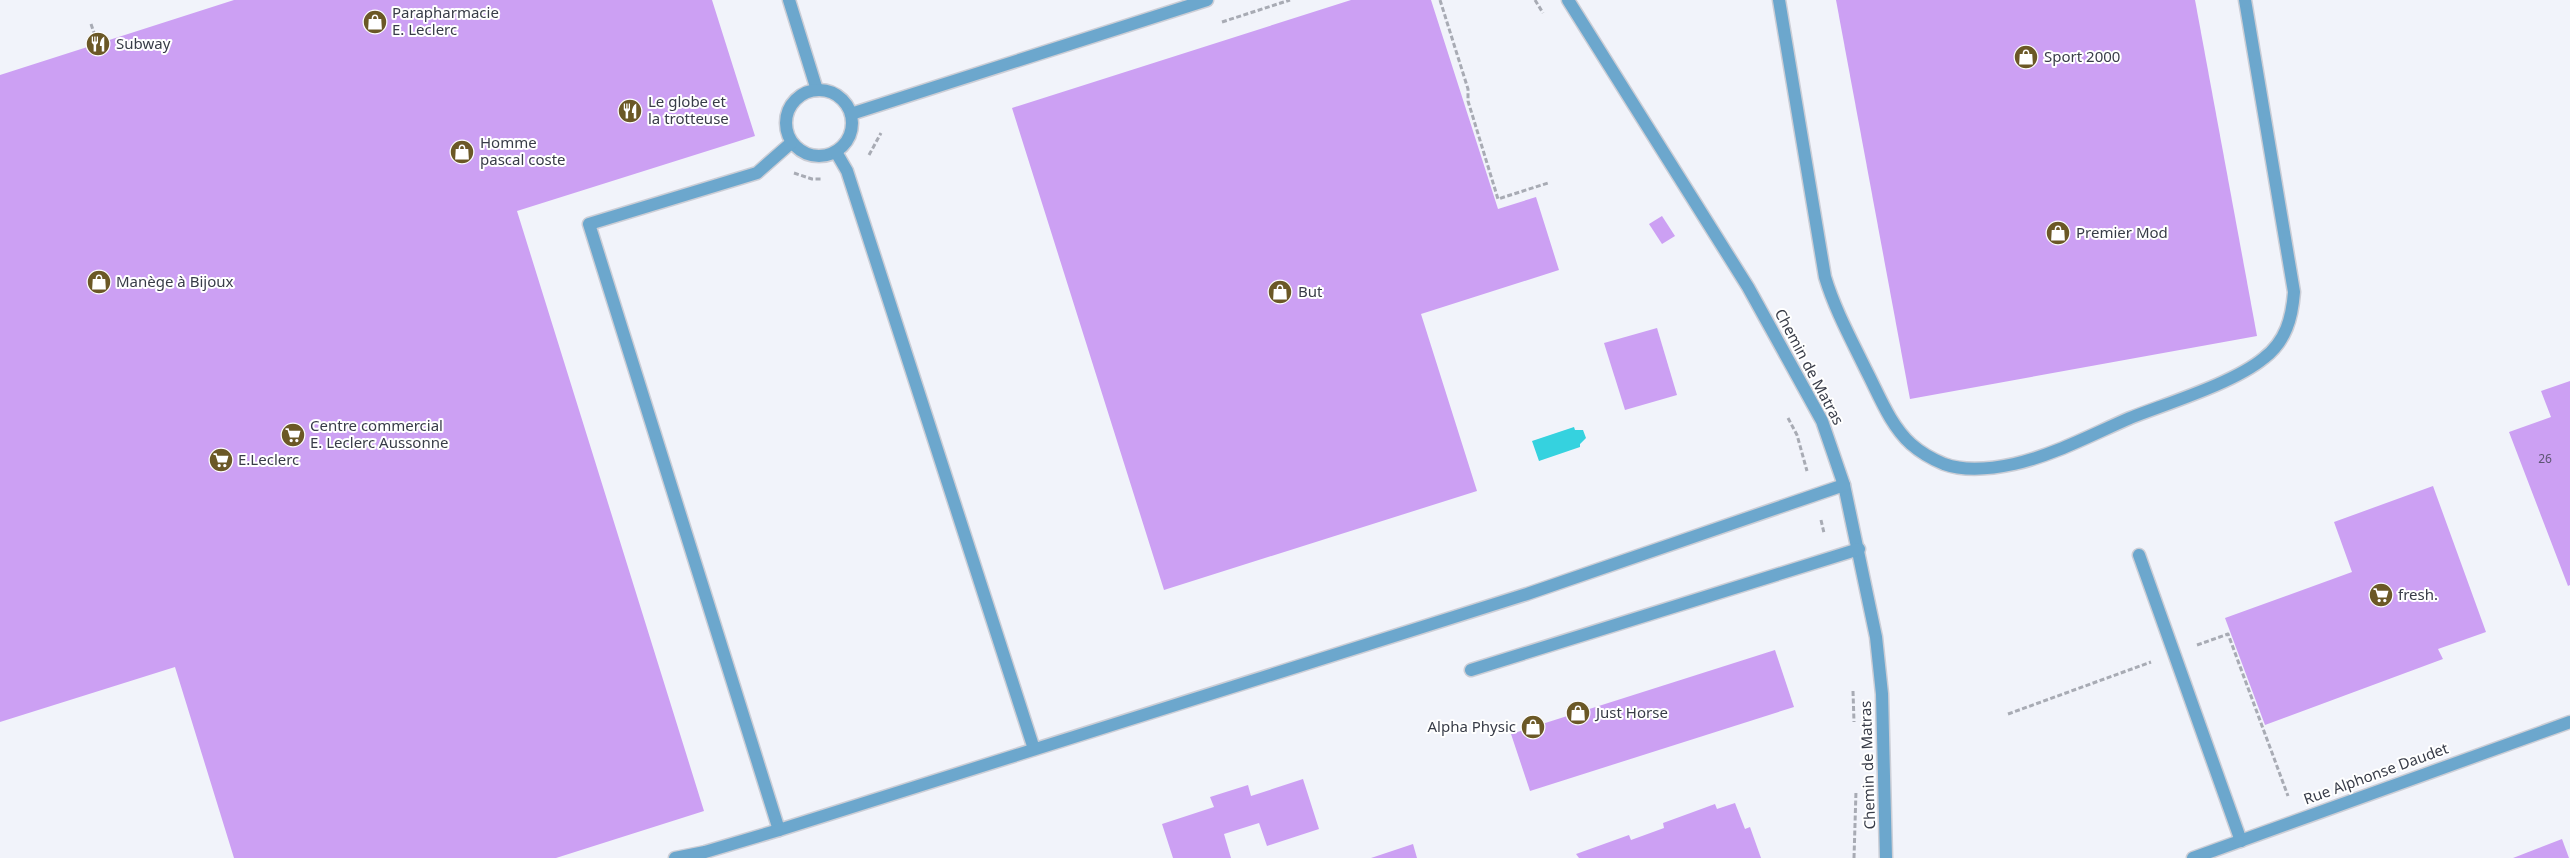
<svg xmlns="http://www.w3.org/2000/svg" width="2570" height="858" font-family="'Noto Sans',sans-serif">
	<style>
		.water { fill: #35d2df }
		.building { fill: #cca0f3 }
		.lines { fill: none; stroke-linecap: round; stroke-linejoin: round }
		.minor-casing { stroke: #ccced6; stroke-width: 15 }
		.path { stroke: #a8abb4; stroke-width: 3; stroke-dasharray: 5 2.5; stroke-linecap: butt }
		.minor { stroke: #6ca7cd; stroke-width: 12 }
		.labels { text-anchor: middle; stroke-width: 4; stroke-linejoin: round; paint-order: stroke }
		.number-label { font-size: 12px; fill: #5d5573 }
		.poi-label { font-size: 15px; fill: #383c48; stroke: #fff; text-anchor: start }
		.street-label { font-size: 15px; fill: #383c48; stroke: #fff }
	</style>
	<rect width="100%" height="100%" fill="#f1f3fa"/>
	<!-- water -->
	<path class="water" d="M1574,427L1575,430H1583L1586,438L1580,444V447L1539,461L1532,441Z"/>
	<!-- building -->
	<g class="building">
		<path d="M234,0H712L755,136L517,211L704,811L556,858H234L175,667L0,722V75Z"/>
		<path d="M1351,0H1431L1498,209L1536,197L1559,270L1421,314L1477,491L1164,590L1012,108Z"/>
		<path d="M1836,0H2195L2257,336L1910,399Z"/>
		<path d="M1662,216L1675,236L1662,244L1649,224Z"/>
		<path d="M1657,328L1677,395L1625,410L1604,343Z"/>
		<path d="M2570,381V585L2568,586L2509,432L2551,417L2541,391Z"/>
		<path d="M2433,486L2486,632L2438,649L2443,659L2265,725L2225,618L2352,572L2334,522Z"/>
		<path d="M1775,650L1794,707L1530,791L1511,734Z"/>
		<path d="M1303,779L1319,829L1267,846L1259,823L1224,834L1231,858H1173L1162,824L1214,807L1210,797L1248,785L1251,796Z"/>
		<path d="M1735,803L1745,829L1750,827L1761,858H1579L1576,854L1629,835L1631,840L1664,828L1663,823L1715,804L1717,809Z"/>
		<path d="M2562,839L2569,858H2513Z"/>
		<path d="M1413,844L1417,858H1371Z"/>
	</g>
	<g class="lines">
		<!-- minor casing -->
		<g class="minor-casing">
			<g id="minor">
				<path d="M789,0L817,90"/>
				<path d="M1568,0L1748,287L1822,421L1844,485L1876,637L1882,694L1886,858"/>
				<path d="M1779,0L1825,277C1835,310 1851,339 1866,370C1879,395 1890,425 1911,444C1920,452 1932,459 1944,464C1966,472 1991,469 2014,464C2054,455 2093,434 2130,418C2168,403 2234,383 2264,358C2286,341 2292,318 2294,292L2245,0"/>
				<circle cx="819" cy="123" r="33"/>
				<path d="M851,114L1207,0"/>
				<path d="M836,152L847,171L1034,749"/>
				<path d="M2139,555L2241,841"/>
				<path d="M1471,670L1859,549"/>
				<path d="M779,830L589,224L757,173L791,143"/>
				<path d="M675,858L705,852L779,830L1527,594L1844,485"/>
				<path d="M2193,858L2570,722"/>
			</g>
		</g>
		<!-- path -->
		<g class="path">
			<path d="M1440,0L1468,89V101L1498,199L1548,183"/>
			<path d="M1535,0L1543,13"/>
			<path d="M1222,22L1290,0"/>
			<path d="M91,24L98,44"/>
			<path d="M869,155L881,133"/>
			<path d="M794,173L812,179H822"/>
			<path d="M1788,418L1797,435L1807,471"/>
			<path d="M1821,520L1824,533"/>
			<path d="M2197,645L2228,634L2288,796"/>
			<path d="M1853,691L1854,722"/>
			<path d="M2008,714L2151,662"/>
			<path d="M1854,858L1856,791"/>
		</g>
		<!-- minor -->
		<use href="#minor" class="minor"/>
	</g>
	<!-- icons -->
	<defs>
		<g id="shop-disc" transform="scale(1.25)"><circle r="9.5" fill="#6b5826" stroke="#fff"/><path d="M-5-2.5h2.3a2.7 3.5 0 0 1 5.4 0H5L5.5 6h-11ZM-1.5-2.5h3a1.5 2.3 0 0 0-3 0Z" fill="#fff"/></g>
		<g id="restaurant-disc" transform="scale(1.25)"><circle r="9.5" fill="#6b5826" stroke="#fff"/><path d="M-5-6h1v4h1v-4h1v4h1v-4h1v5L-1.5 .5V6h-2V.5L-5-1ZM5-6V6H3V1.5H1.5Q1.5-4 5-6Z" fill="#fff"/></g>
		<g id="supermarket-disc" transform="scale(1.25)"><circle r="9.5" fill="#6b5826" stroke="#fff"/><path d="M-6-5.5h2.5l.6 2H6L4.5 2H-2.5L-4.4-4H-6ZM-1.5 3.2a1.3 1.3 0 1 0 .1 0ZM3 3.2a1.3 1.3 0 1 0 .1 0Z" fill="#fff"/></g>
	</defs>
	<g fill-rule="evenodd">
		<use href="#shop-disc" x="375" y="22"/>
		<use href="#restaurant-disc" x="98" y="44"/>
		<use href="#shop-disc" x="2026" y="57"/>
		<use href="#restaurant-disc" x="630" y="111"/>
		<use href="#shop-disc" x="462" y="152"/>
		<use href="#shop-disc" x="2058" y="233"/>
		<use href="#shop-disc" x="99" y="282"/>
		<use href="#shop-disc" x="1280" y="292"/>
		<use href="#supermarket-disc" x="293" y="435"/>
		<use href="#supermarket-disc" x="221" y="460"/>
		<use href="#supermarket-disc" x="2381" y="595"/>
		<use href="#shop-disc" x="1578" y="713"/>
		<use href="#shop-disc" x="1533" y="727"/>
	</g>
	<g class="labels">
		<!-- number labels -->
		<g class="number-label">
			<text x="2545" y="463">26</text>
		</g>
		<!-- poi labels -->
		<g class="poi-label">
			<text x="392" y="18">Parapharmacie<tspan x="392" dy="17">E. Leclerc</tspan></text>
			<text x="116" y="49">Subway</text>
			<text x="2044" y="62">Sport 2000</text>
			<text x="648" y="107">Le globe et<tspan x="648" dy="17">la trotteuse</tspan></text>
			<text x="480" y="148">Homme<tspan x="480" dy="17">pascal coste</tspan></text>
			<text x="2076" y="238">Premier Mod</text>
			<text x="116" y="287">Manège à Bijoux</text>
			<text x="1298" y="297">But</text>
			<text x="310" y="431">Centre commercial<tspan x="310" dy="17">E. Leclerc Aussonne</tspan></text>
			<text x="238" y="465">E.Leclerc</text>
			<text x="2398" y="600">fresh.</text>
			<text x="1596" y="718">Just Horse</text>
			<text x="1516" y="732" text-anchor="end">Alpha Physic</text>
		</g>
		<!-- street labels -->
		<g class="street-label">
			<text transform="translate(1809 367) rotate(62)" y="5">Chemin de Matras</text>
			<text transform="translate(1868 765) rotate(-92)" y="5">Chemin de Matras</text>
			<text transform="translate(2376 774) rotate(-20)" y="5">Rue Alphonse Daudet</text>
		</g>
	</g>
</svg>
